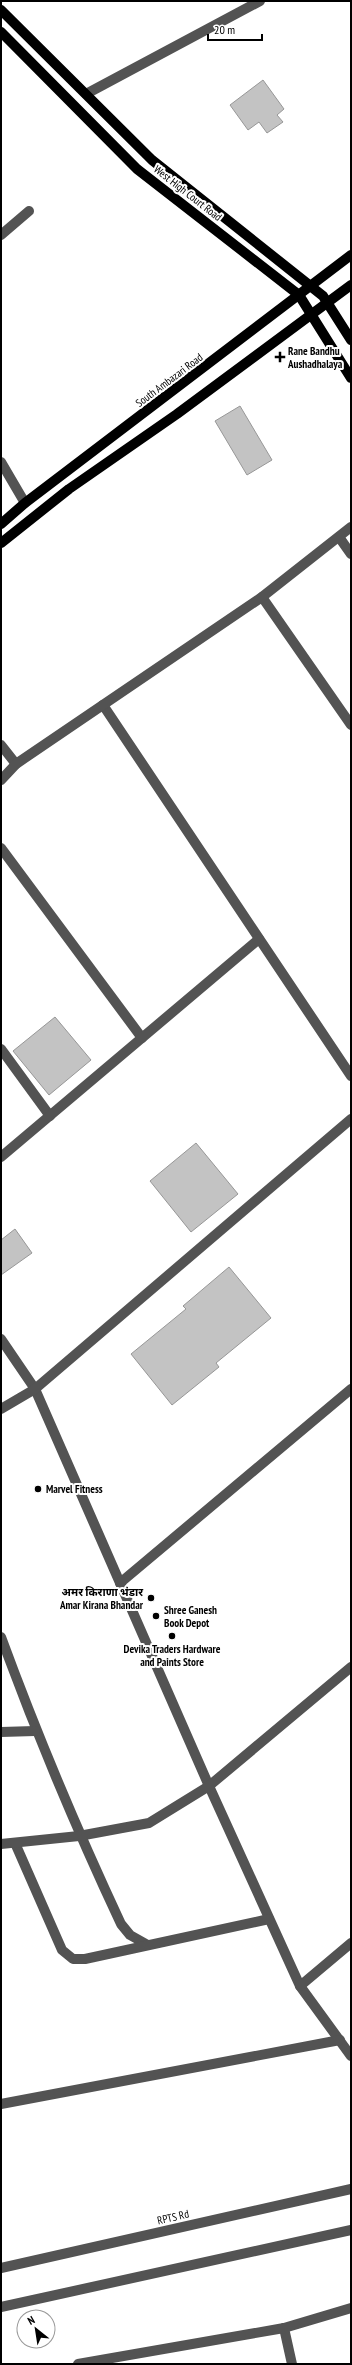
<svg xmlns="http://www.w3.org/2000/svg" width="352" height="2365" font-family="'PT Sans Narrow','Noto Sans Devanagari',sans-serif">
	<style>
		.building { fill: #c3c3c3; stroke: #979797 }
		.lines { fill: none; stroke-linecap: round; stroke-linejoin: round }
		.minor { stroke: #535353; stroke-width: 10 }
		.major { stroke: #000; stroke-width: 10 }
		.poi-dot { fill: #000; stroke: #fff; stroke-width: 1.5 }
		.labels { text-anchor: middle; stroke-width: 4; stroke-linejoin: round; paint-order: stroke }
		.street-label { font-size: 11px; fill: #000; stroke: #fff }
		.poi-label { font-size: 11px; font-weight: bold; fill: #000; stroke: #fff; text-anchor: start }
	</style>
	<rect width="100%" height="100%" fill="#fff"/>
	<!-- building -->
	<g class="building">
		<path d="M263,80L284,109L277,115L283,122L267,133L259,122L248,130L230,105Z"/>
		<path d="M240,406L272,460L247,475L215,421Z"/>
		<path d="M55,1017L91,1060L49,1095L13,1051Z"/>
		<path d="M196,1143L238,1194L191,1232L150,1181Z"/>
		<path d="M15,1229L32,1253L1,1275V1240Z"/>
		<path d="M229,1267L271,1318L216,1363L219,1367L172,1405L131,1354L186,1309L183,1306Z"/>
	</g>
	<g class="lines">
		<!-- minor -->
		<g class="minor">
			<path d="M86,94L260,1"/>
			<path d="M1,235L29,211"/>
			<path d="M1,462L25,503"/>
			<path d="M339,537L351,554"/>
			<path d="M262,597L351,725"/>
			<path d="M103,705L351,1076"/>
			<path d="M1,745L16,764"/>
			<path d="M1,780L16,764L262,597L351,527"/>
			<path d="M1,848L142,1038"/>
			<path d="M1,1049L50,1116"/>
			<path d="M1,1157L259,939"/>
			<path d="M1,1339L35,1389L209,1786L300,1986L351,2056"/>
			<path d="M1,1409L35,1389L351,1119"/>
			<path d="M120,1583L351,1389"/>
			<path d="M1,1637C37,1735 77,1830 121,1924L130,1935L146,1944"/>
			<path d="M1,1732L35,1731"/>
			<path d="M15,1843L62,1950L73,1959H85L269,1919"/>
			<path d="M1,1844L79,1836L149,1823L209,1786L351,1667"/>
			<path d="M300,1986L351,1943"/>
			<path d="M1,2104L340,2040"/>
			<path d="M1,2268L351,2189"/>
			<path d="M1,2307L351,2230"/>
			<path d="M284,2328L292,2364"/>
			<path d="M78,2364L284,2328L351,2308"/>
		</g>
		<!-- major -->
		<g class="major">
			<path d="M1,10L152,160L323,296L351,340"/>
			<path d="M1,32L137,169L299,295L351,378"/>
			<path d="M1,524L25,503L351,255"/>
			<path d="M1,543L69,489L177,414L351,285"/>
		</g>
	</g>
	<!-- markers -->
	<g class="poi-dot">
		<path d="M278 351h4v4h4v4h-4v4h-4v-4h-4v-4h4z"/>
		<circle cx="38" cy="1489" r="4"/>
		<circle cx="151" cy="1598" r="4"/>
		<circle cx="156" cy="1616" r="4"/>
		<circle cx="172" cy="1636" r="4"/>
	</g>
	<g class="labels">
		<!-- street labels -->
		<g class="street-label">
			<text transform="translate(188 193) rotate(38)" y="4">West High Court Road</text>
			<text transform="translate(169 380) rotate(-37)" y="4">South Ambazari Road</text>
			<text transform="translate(173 2217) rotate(-13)" y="4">RPTS Rd</text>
		</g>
		<!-- poi labels -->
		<g class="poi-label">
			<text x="288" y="355">Rane Bandhu<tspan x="288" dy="13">Aushadhalaya</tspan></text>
			<text x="46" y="1493">Marvel Fitness</text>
			<text x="143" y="1596" text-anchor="end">अमर किराणा भंडार<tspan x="143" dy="13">Amar Kirana Bhandar</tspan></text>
			<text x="164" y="1614">Shree Ganesh<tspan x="164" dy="13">Book Depot</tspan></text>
			<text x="172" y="1653" text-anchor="middle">Devika Traders Hardware<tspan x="172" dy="13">and Paints Store</tspan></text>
		</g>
	</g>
	<!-- border -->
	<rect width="352" height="2365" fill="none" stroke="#000000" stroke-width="4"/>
	<!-- north arrow -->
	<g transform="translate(36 2329) rotate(330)"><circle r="19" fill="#ffffff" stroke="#999999"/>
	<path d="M0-3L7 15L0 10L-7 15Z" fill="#000000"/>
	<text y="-6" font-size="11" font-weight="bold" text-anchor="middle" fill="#000000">N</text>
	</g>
	<!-- scale -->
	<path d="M208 34v6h54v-6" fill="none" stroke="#000000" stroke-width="2"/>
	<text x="214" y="34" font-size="12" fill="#000000" stroke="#ffffff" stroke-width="3" paint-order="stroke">20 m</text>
</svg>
